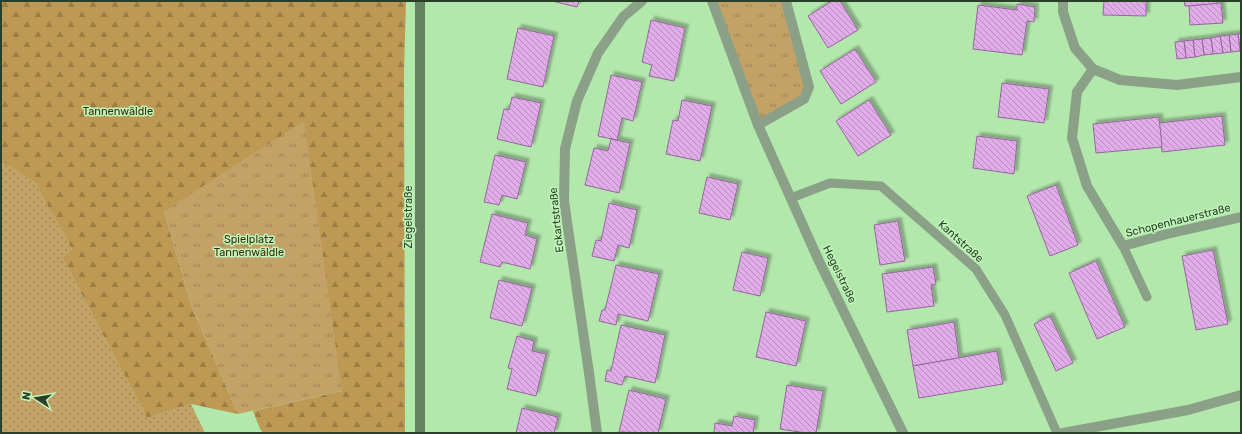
<svg xmlns="http://www.w3.org/2000/svg" width="1242" height="434" font-family="Rubik,sans-serif">
	<style>
		.grass { fill: url(#grass-dots) }
		.forest { fill: url(#forest-firs) }
		.park { fill: url(#park-tufts) }
		.building { fill: url(#building-back-hatch); stroke: #95679c; filter: url(#shadow) }
		.lines { fill: none; stroke-linecap: round; stroke-linejoin: round }
		.service { stroke: #8aa087; stroke-width: 9 }
		.minor { stroke: #8aa087; stroke-width: 10 }
		.secondary { stroke: #648460; stroke-width: 10 }
		.labels { text-anchor: middle; stroke-width: 3; stroke-linejoin: round; paint-order: stroke }
		.park-label { font-size: 11px; fill: #3a2b0b; stroke: #c0f5ba }
		.street-label { font-size: 11px; fill: #2a3f27; stroke: #c0f5ba }
	</style>
	<defs>
		<pattern id="grass-dots" width="8" height="8" patternUnits="userSpaceOnUse"><rect width="8" height="8" fill="#c2a267"/><path d="M2 2h.1M6 6h.1" fill="none" stroke="#9e8555" stroke-width="1.8" stroke-linecap="round"/></pattern>
		<pattern id="forest-firs" width="22" height="20" patternUnits="userSpaceOnUse"><rect width="22" height="20" fill="#be9953"/><path d="M5 1l3.5 6h-7zM16 11l3.5 6h-7z" fill="#9b7e45"/></pattern>
		<pattern id="park-tufts" width="24" height="20" patternUnits="userSpaceOnUse"><rect width="24" height="20" fill="#c2a267"/><path d="M3 7l-1-3M5 7V3M7 7l1-3M15 17l-1-3M17 17v-4M19 17l1-3" fill="none" stroke="#9e8555"/></pattern>
		<pattern id="building-back-hatch" width="6" height="6" patternUnits="userSpaceOnUse"><rect width="6" height="6" fill="#e0ade8"/><path d="M-1 5l2 2M0 0l6 6M5-1l2 2" fill="none" stroke="#b68ebc"/></pattern>
		<filter id="shadow"><feDropShadow dx="3.5" dy="-3.5" stdDeviation="1" flood-color="#0004"/></filter>
	</defs>
	<rect width="100%" height="100%" fill="#b3e8ad"/>
	<!-- grass -->
	<path class="grass" d="M1,161L35,183L72,249L62,257L147,418L191,404L205,433H1Z"/>
	<!-- forest -->
	<path class="forest" d="M1,1H406L404,73L405,433H263L260,429L253,411L342,391L164,211L191,305L238,414L191,404L147,418L62,257L72,249L35,183L1,161Z"/>
	<!-- park -->
	<g class="park">
		<path d="M712,1H786L809,87L804,99L758,125Z"/>
		<path d="M304,121L342,391L238,414L191,305L164,211Z"/>
	</g>
	<!-- building -->
	<g class="building">
		<path d="M552,1H579L577,7Z"/>
		<path d="M832,1H840L858,30L828,48L808,16Z"/>
		<path d="M1104,1H1146V16L1103,15Z"/>
		<path d="M1184,1H1217V4L1185,6Z"/>
		<path d="M1221,3L1223,23L1190,25L1189,6Z"/>
		<path d="M1017,4L1035,7L1034,22L1027,21L1022,55L973,49L978,5L1017,10Z"/>
		<path d="M651,20L685,28L674,81L649,76L652,65L642,62Z"/>
		<path d="M518,28L554,36L543,87L507,79Z"/>
		<path d="M1241,33V50L1240,51L1238,34Z"/>
		<path d="M1238,34L1240,51L1231,52L1229,35Z"/>
		<path d="M1229,35L1231,52L1223,53L1220,36Z"/>
		<path d="M1220,36L1223,53L1213,54L1211,38Z"/>
		<path d="M1211,38L1213,54L1204,55L1202,39Z"/>
		<path d="M1202,39L1204,55L1195,57L1193,40Z"/>
		<path d="M1193,40L1195,57L1186,58L1184,41Z"/>
		<path d="M1184,41L1186,58L1177,59L1175,42Z"/>
		<path d="M855,49L876,82L841,104L820,71Z"/>
		<path d="M611,75L642,82L633,121L622,118L617,140L598,136Z"/>
		<path d="M1002,83L1049,89L1044,123L998,117Z"/>
		<path d="M512,97L541,103L531,147L497,139L504,109L509,110Z"/>
		<path d="M682,100L712,106L700,161L666,154L673,120L678,121Z"/>
		<path d="M869,100L891,135L858,156L836,121Z"/>
		<path d="M1222,116L1225,145L1162,152L1159,123Z"/>
		<path d="M1159,117L1162,147L1096,153L1093,124Z"/>
		<path d="M977,136L1017,141L1014,174L973,168Z"/>
		<path d="M611,139L630,143L619,193L585,185L594,148L608,151Z"/>
		<path d="M495,155L526,162L517,199L502,195L499,205L484,202Z"/>
		<path d="M707,177L738,184L730,220L699,213Z"/>
		<path d="M1056,185L1078,245L1050,256L1027,196Z"/>
		<path d="M609,203L637,210L629,248L618,245L614,261L592,256L596,240L601,241Z"/>
		<path d="M492,214L528,223L525,235L537,239L530,269L502,262L500,267L480,262Z"/>
		<path d="M898,221L905,261L880,265L874,225Z"/>
		<path d="M1213,250L1228,324L1196,330L1182,256Z"/>
		<path d="M742,252L768,258L760,296L733,290Z"/>
		<path d="M1096,261L1125,327L1097,339L1069,273Z"/>
		<path d="M616,265L659,274L648,321L618,314L616,325L599,321L602,310H605Z"/>
		<path d="M933,267L936,284L931,285L934,306L887,312L882,274Z"/>
		<path d="M499,280L532,288L522,326L490,318Z"/>
		<path d="M766,312L806,321L796,366L756,357Z"/>
		<path d="M1050,316L1073,363L1056,371L1034,324Z"/>
		<path d="M954,322L959,358L913,366L907,330Z"/>
		<path d="M621,325L665,335L655,383L625,376L622,385L605,381L607,370L611,371Z"/>
		<path d="M517,336L534,341L532,351L546,354L536,396L507,389L512,369L508,368Z"/>
		<path d="M997,351L1003,384L919,398L913,366Z"/>
		<path d="M787,385L823,391L816,433H806L780,429Z"/>
		<path d="M629,390L666,399L658,433L619,432Z"/>
		<path d="M522,408L558,417L554,433H516Z"/>
		<path d="M734,416L755,420L753,433H714L715,423L732,426Z"/>
	</g>
	<g class="lines">
		<!-- service -->
		<g class="service">
			<path d="M791,198L830,183L881,186L976,269L1005,315L1057,433"/>
			<path d="M1123,246L1147,297"/>
		</g>
		<!-- minor -->
		<g class="minor">
			<path d="M712,1L758,125L818,259L903,433"/>
			<path d="M1063,1V12L1075,48L1093,69L1120,80L1177,85L1241,77"/>
			<path d="M1093,69L1077,92L1072,138L1087,186L1123,246L1167,234L1241,217"/>
			<path d="M758,125L804,99L809,87L786,1"/>
			<path d="M597,433L589,373L564,201L565,149L577,101L598,53L623,17L642,1"/>
			<path d="M1063,433L1188,410L1241,395"/>
		</g>
		<!-- secondary -->
		<path class="secondary" d="M420,1V433"/>
	</g>
	<g class="labels">
		<!-- park labels -->
		<g class="park-label">
			<text x="118" y="115">Tannenwäldle</text>
			<text x="249" y="243">Spielplatz<tspan x="249" dy="13">Tannenwäldle</tspan></text>
		</g>
		<!-- street labels -->
		<g class="street-label">
			<text transform="translate(408 217) rotate(-90)" y="4">Ziegelstraße</text>
			<text transform="translate(556 220) rotate(-96)" y="4">Eckartstraße</text>
			<text transform="translate(1178 220) rotate(-14)" y="4">Schopenhauerstraße</text>
			<text transform="translate(961 241) rotate(42)" y="4">Kantstraße</text>
			<text transform="translate(840 274) rotate(64)" y="4">Hegelstraße</text>
		</g>
	</g>
	<!-- border -->
	<rect width="1242" height="434" fill="none" stroke="#2a3f27" stroke-width="4"/>
	<!-- north arrow -->
	<g transform="translate(36 398) rotate(282)" stroke="#c0f5ba" stroke-width="3" paint-order="stroke">
	<path d="M0-3L7 15L0 10L-7 15Z" fill="#2a3f27"/>
	<text y="-6" font-size="11" font-weight="bold" text-anchor="middle" fill="#2a3f27">N</text>
	</g>
</svg>
